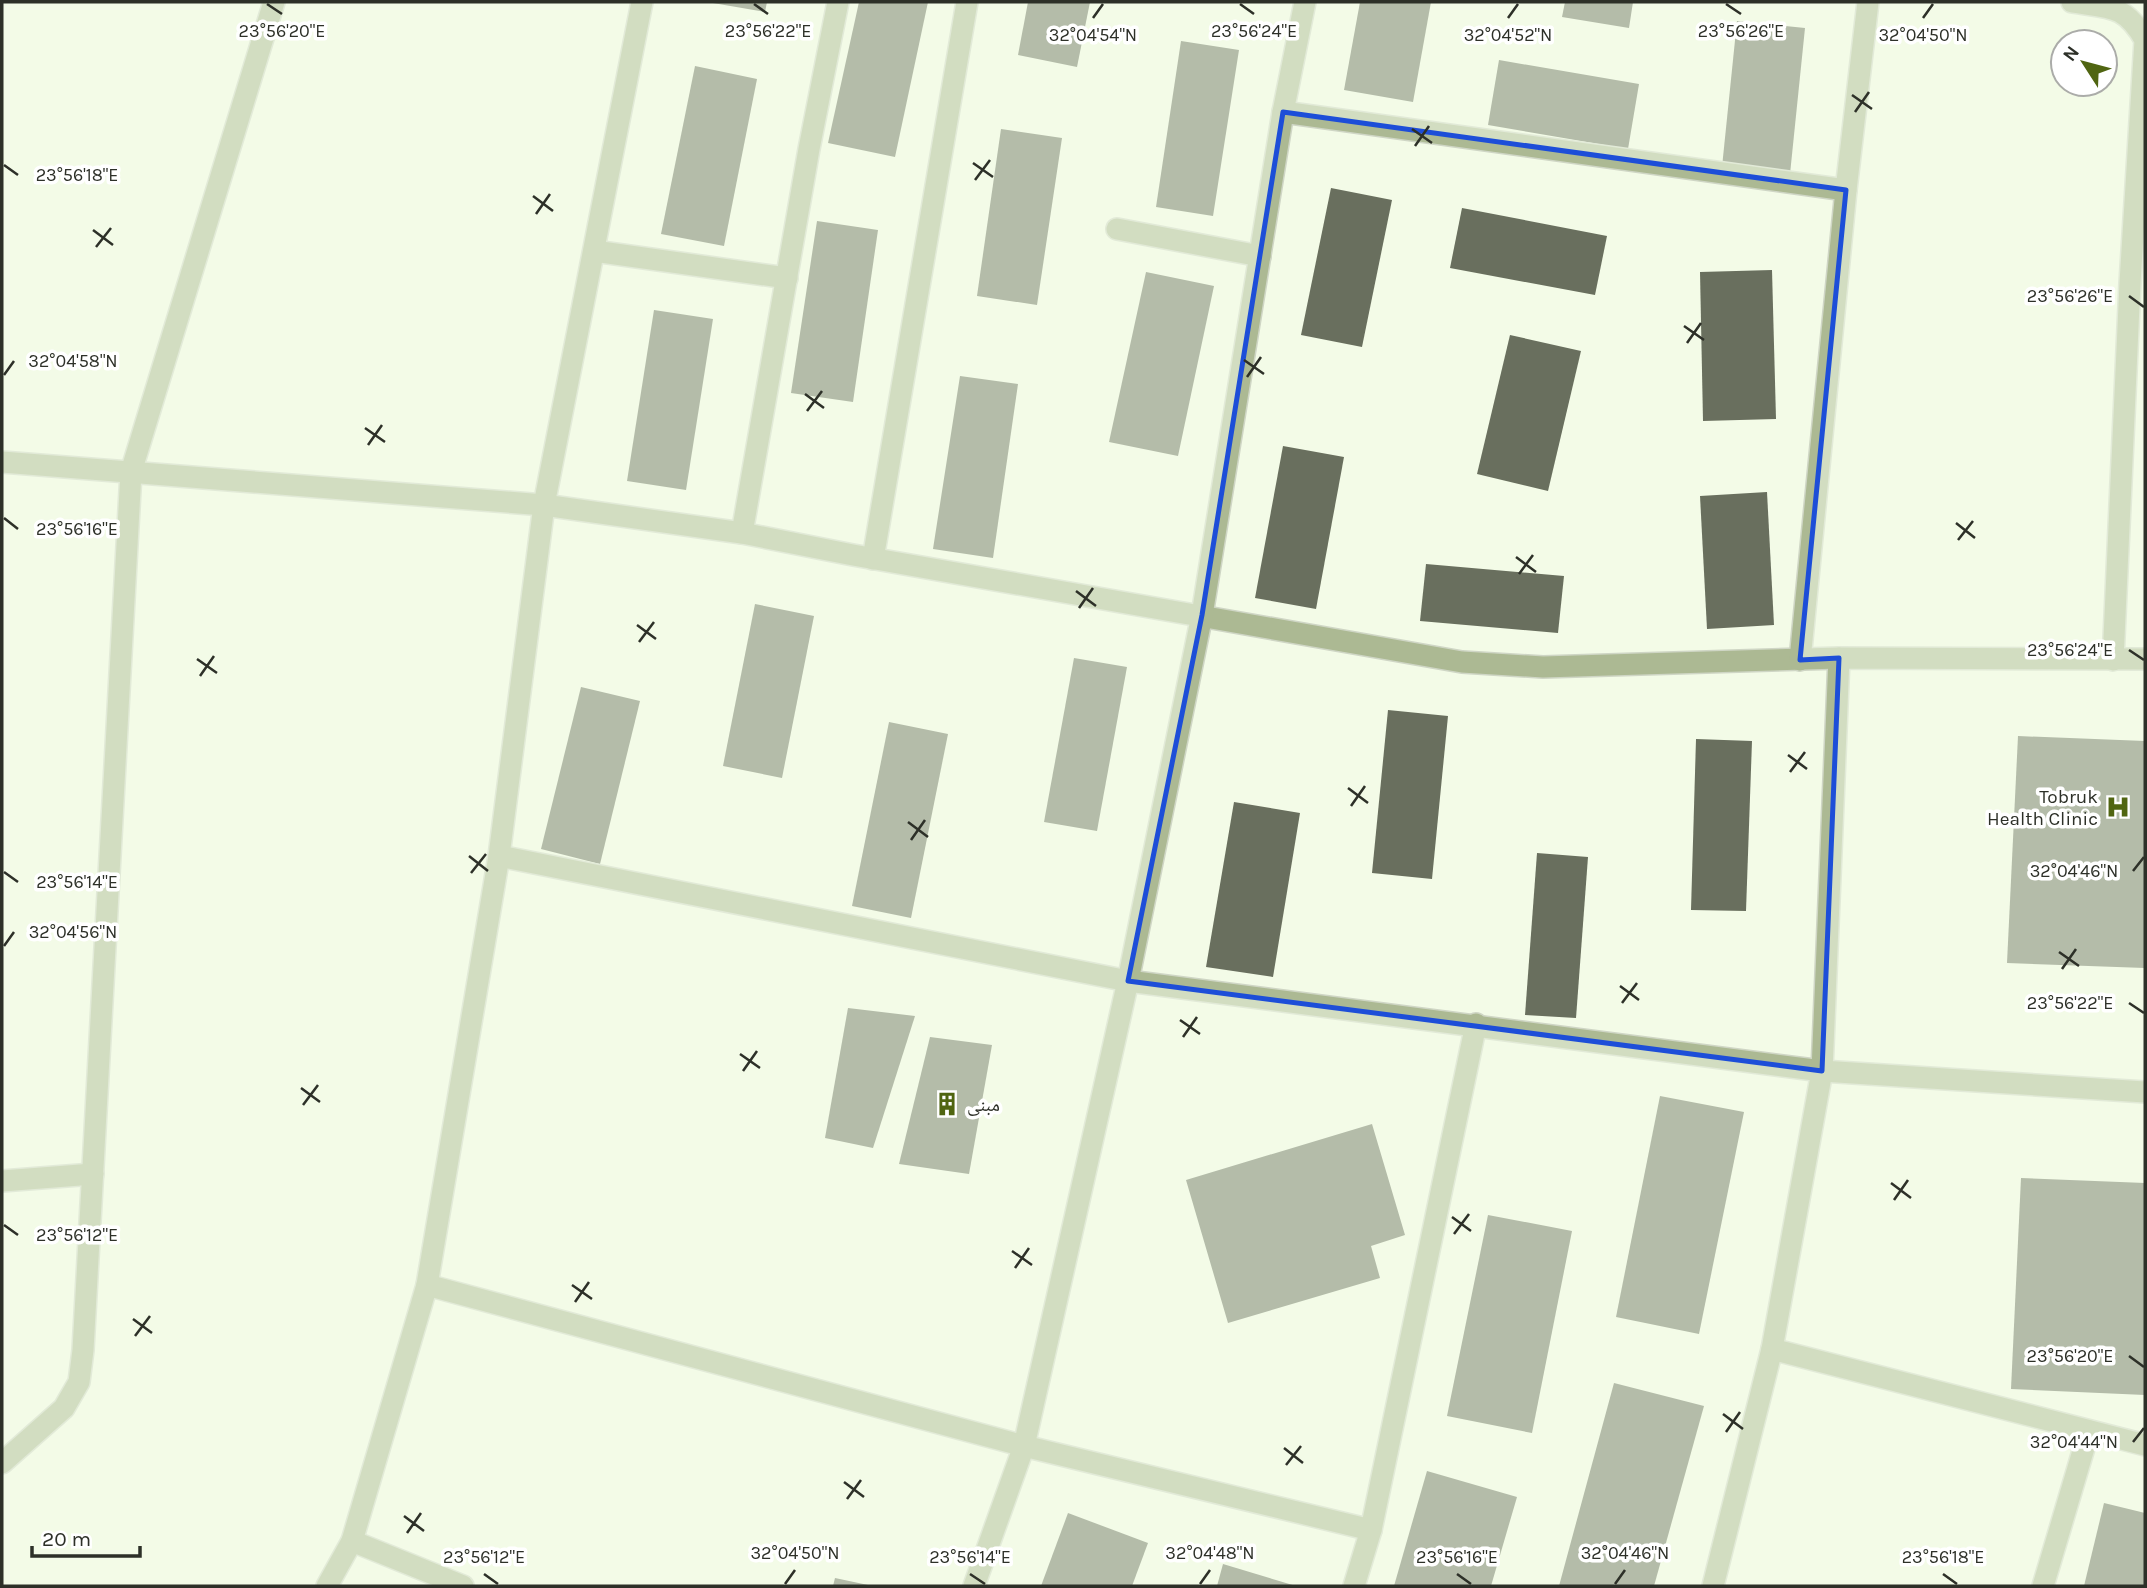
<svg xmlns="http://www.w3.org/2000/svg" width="2147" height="1588" font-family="Karla,'Noto Naskh Arabic',sans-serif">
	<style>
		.building { fill: #696f5e }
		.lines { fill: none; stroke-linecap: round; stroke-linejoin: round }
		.street-casing { stroke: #cfd6c5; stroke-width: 24 }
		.street { stroke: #acb993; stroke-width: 21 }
		.marked { fill: none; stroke: #1d4ed8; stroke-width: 5; stroke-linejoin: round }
		.ticks { fill: none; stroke: #2d3028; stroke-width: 2.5 }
		.labels { text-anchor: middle; stroke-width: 7; stroke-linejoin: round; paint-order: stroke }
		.poi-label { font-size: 19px; fill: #2d3028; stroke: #fff; text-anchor: end }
		.ticks-label { font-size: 18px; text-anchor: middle; fill: #2d3028; stroke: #fff; stroke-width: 7; stroke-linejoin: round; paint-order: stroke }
	</style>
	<rect width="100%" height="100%" fill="#f3fbe7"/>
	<!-- building -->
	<g class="building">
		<path d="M707,2H767L765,12Z"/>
		<path d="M859,2H928L895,157L828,143Z"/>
		<path d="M1028,2H1090L1077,67L1018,55Z"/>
		<path d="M1360,2H1431L1413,102L1344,90Z"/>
		<path d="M1565,2H1633L1629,28L1562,17Z"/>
		<path d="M1737,21L1805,28L1790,174L1722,167Z"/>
		<path d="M1181,41L1239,50L1213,216L1156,207Z"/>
		<path d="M1499,60L1639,84L1628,149L1488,125Z"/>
		<path d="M695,66L757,79L724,246L661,234Z"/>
		<path d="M1001,129L1062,138L1037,305L977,296Z"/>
		<path d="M1331,188L1392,200L1362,347L1301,335Z"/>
		<path d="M1462,208L1607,236L1595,295L1450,268Z"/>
		<path d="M817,221L878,230L853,402L791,393Z"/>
		<path d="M1772,270L1776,419L1703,421L1700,272Z"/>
		<path d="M1146,272L1214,286L1178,456L1109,442Z"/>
		<path d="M654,310L713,319L686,490L627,481Z"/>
		<path d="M1510,335L1581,351L1548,491L1477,474Z"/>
		<path d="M960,376L1018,384L993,558L933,549Z"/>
		<path d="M1283,446L1344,457L1316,609L1255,598Z"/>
		<path d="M1767,492L1774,625L1707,629L1700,496Z"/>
		<path d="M1426,564L1564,576L1558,633L1420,621Z"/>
		<path d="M755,604L814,616L782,778L723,766Z"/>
		<path d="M1074,658L1127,667L1097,831L1044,822Z"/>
		<path d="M581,687L640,701L600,864L541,849Z"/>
		<path d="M1388,710L1448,716L1432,879L1372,873Z"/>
		<path d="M889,722L948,734L911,918L852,906Z"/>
		<path d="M2018,736L2145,741V968L2007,963Z"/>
		<path d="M1696,739L1752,741L1746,911L1691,910Z"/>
		<path d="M1234,802L1300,813L1273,977L1206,967Z"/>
		<path d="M1537,853L1588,857L1576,1018L1525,1015Z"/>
		<path d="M848,1008L915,1016L873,1148L825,1138Z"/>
		<path d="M930,1037L992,1045L969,1174L899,1164Z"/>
		<path d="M1660,1096L1744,1112L1699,1334L1616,1317Z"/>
		<path d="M1372,1124L1405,1235L1371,1246L1380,1278L1228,1323L1186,1180Z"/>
		<path d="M2021,1178L2145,1183V1395L2011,1389Z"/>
		<path d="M1488,1215L1572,1231L1532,1433L1447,1416Z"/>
		<path d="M1614,1383L1704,1406L1654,1586H1559Z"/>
		<path d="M1427,1471L1517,1497L1491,1586H1394Z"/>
		<path d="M2104,1503L2145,1513V1586H2084Z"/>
		<path d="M1068,1513L1148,1543L1132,1586H1041Z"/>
		<path d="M1223,1564L1296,1586H1217Z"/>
		<path d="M835,1578L868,1585V1586H833Z"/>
	</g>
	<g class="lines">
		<!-- street casing -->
		<g class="street-casing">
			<g id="street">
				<path d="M2072,2C2109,8 2125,4 2145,40L2130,283L2113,660"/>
				<path d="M1283,112L1846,190"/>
				<path d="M1117,229L1260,256"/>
				<path d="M594,251L787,278"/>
				<path d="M2,462L544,505L742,533L853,555L1462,662L1543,667L1839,658L2145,659"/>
				<path d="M742,533L809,149L838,2"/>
				<path d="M873,559L967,2"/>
				<path d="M1800,660L1846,190L1868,2"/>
				<path d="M499,856L1128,981L1822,1071L2145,1092"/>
				<path d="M2,1181L93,1174"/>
				<path d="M427,1285L1024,1446L1371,1530"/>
				<path d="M1772,1349L2145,1445"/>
				<path d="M2,1463L64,1408L79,1382L83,1350L131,472L274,2"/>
				<path d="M352,1541L463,1586"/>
				<path d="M327,1586L352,1541L427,1285L499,856L544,505L642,2"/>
				<path d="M974,1586L1024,1446L1128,981L1202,615L1283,112L1305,2"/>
				<path d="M1354,1586L1371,1530L1476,1024"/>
				<path d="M1713,1586L1772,1349L1822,1071L1839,658"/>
				<path d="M2043,1586L2089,1431"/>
			</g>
		</g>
		<!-- street -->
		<use href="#street" class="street"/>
	</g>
	<!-- marked area -->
	<path d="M0 0H2147V1588H0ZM1283,112L1846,190L1800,660L1839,658L1822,1071L1128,981L1202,615Z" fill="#f3fbe7" fill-opacity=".55" fill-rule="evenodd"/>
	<path class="marked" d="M1283,112L1846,190L1800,660L1839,658L1822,1071L1128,981L1202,615Z"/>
	<!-- ticks -->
	<path class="ticks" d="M267,4L282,14M754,4L768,14M1240,4L1254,14M1726,4L1741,14M1093,18L1103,4M1508,18L1518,4M1923,18L1933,4M1852,95L1872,109M1855,112L1869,92M1412,129L1432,143M1415,146L1429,126M973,163L993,177M4,165L18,175M975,180L990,160M533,196L553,211M536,214L550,194M93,230L113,245M96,247L111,228M2129,296L2144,307M1684,326L1704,340M1687,343L1701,323M1244,360L1264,374M4,375L14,361M1247,377L1261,357M805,394L824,408M807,411L822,391M365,428L385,442M368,445L382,425M4,518L18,529M1956,523L1975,538M1958,540L1973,521M1516,557L1536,572M1519,574L1533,555M1076,591L1096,606M1079,608L1093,588M637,625L656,639M639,642L654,622M2129,650L2144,660M197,659L217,673M200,676L214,656M1788,755L1807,769M1790,772L1805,752M1348,788L1368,803M1351,806L1365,786M908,822L928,837M911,840L925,820M469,856L488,871M2133,871L2144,857M4,872L18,882M471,873L486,854M4,946L14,932M2059,952L2079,966M2062,969L2076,949M1620,986L1639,1000M1622,1003L1637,983M2129,1003L2144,1013M1180,1020L1200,1034M1183,1037L1197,1017M740,1054L760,1068M743,1071L757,1051M301,1088L320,1102M303,1105L318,1085M1891,1183L1911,1198M1894,1200L1908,1180M1452,1217L1471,1231M4,1225L18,1235M1454,1234L1469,1214M1012,1251L1032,1265M1015,1268L1029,1248M572,1285L592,1299M575,1302L589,1282M133,1319L152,1333M135,1336L150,1316M2129,1356L2144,1367M1723,1414L1743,1429M1726,1432L1740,1412M2133,1442L2144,1428M1284,1448L1303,1463M1286,1465L1301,1446M844,1482L864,1497M847,1499L861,1480M404,1516L424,1531M407,1533L421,1513M484,1574L498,1584M970,1574L985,1584M1457,1574L1471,1584M1943,1574L1957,1584M785,1584L795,1570M1200,1584L1210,1570M1615,1584L1625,1570"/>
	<!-- icons -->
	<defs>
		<g id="hospital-bare" transform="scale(1.89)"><path d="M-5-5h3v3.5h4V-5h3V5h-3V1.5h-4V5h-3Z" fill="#506511" stroke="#fff" stroke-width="2.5" paint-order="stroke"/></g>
		<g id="building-bare" transform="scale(1.89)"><path d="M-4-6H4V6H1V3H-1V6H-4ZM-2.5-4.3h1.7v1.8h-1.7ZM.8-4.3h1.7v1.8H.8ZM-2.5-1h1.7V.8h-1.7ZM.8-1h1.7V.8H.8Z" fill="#506511" stroke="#fff" stroke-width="2.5" paint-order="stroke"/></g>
	</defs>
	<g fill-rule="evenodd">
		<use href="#hospital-bare" x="2118" y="807"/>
		<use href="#building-bare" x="947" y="1104"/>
	</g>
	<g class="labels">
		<!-- poi labels -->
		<g class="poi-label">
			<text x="2098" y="803">Tobruk<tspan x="2098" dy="22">Health Clinic</tspan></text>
			<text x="967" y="1111" text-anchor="start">مبنى</text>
		</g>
	</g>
	<g class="ticks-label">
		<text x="282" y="37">23°56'20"E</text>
		<text x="768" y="37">23°56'22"E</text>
		<text x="1254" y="37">23°56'24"E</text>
		<text x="1741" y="37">23°56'26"E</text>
		<text x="1093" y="41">32°04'54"N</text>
		<text x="1508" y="41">32°04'52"N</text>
		<text x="1923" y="41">32°04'50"N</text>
		<text x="77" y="181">23°56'18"E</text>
		<text x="2070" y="302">23°56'26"E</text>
		<text x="73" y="367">32°04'58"N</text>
		<text x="77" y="535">23°56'16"E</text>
		<text x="2070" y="656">23°56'24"E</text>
		<text x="2074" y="877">32°04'46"N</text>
		<text x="77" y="888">23°56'14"E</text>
		<text x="73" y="938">32°04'56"N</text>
		<text x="2070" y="1009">23°56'22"E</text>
		<text x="77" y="1241">23°56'12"E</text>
		<text x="2070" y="1362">23°56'20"E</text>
		<text x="2074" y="1448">32°04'44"N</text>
		<text x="795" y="1559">32°04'50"N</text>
		<text x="1210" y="1559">32°04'48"N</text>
		<text x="1625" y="1559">32°04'46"N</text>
		<text x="484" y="1563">23°56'12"E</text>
		<text x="970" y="1563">23°56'14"E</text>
		<text x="1457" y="1563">23°56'16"E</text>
		<text x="1943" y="1563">23°56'18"E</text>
	</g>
	<!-- border -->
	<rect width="2147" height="1588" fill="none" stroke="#2d3028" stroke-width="7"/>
	<!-- north arrow -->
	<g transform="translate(2084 63) rotate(306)"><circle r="33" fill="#ffffff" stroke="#abaca9" stroke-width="2"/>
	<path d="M0-5L12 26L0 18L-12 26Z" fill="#506511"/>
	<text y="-10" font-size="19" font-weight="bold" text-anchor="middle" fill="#2d3028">N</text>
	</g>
	<!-- scale -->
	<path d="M32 1546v10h108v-10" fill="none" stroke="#2d3028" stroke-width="3.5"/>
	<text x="42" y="1546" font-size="21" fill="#2d3028" stroke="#ffffff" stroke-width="5" paint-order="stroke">20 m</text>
</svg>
